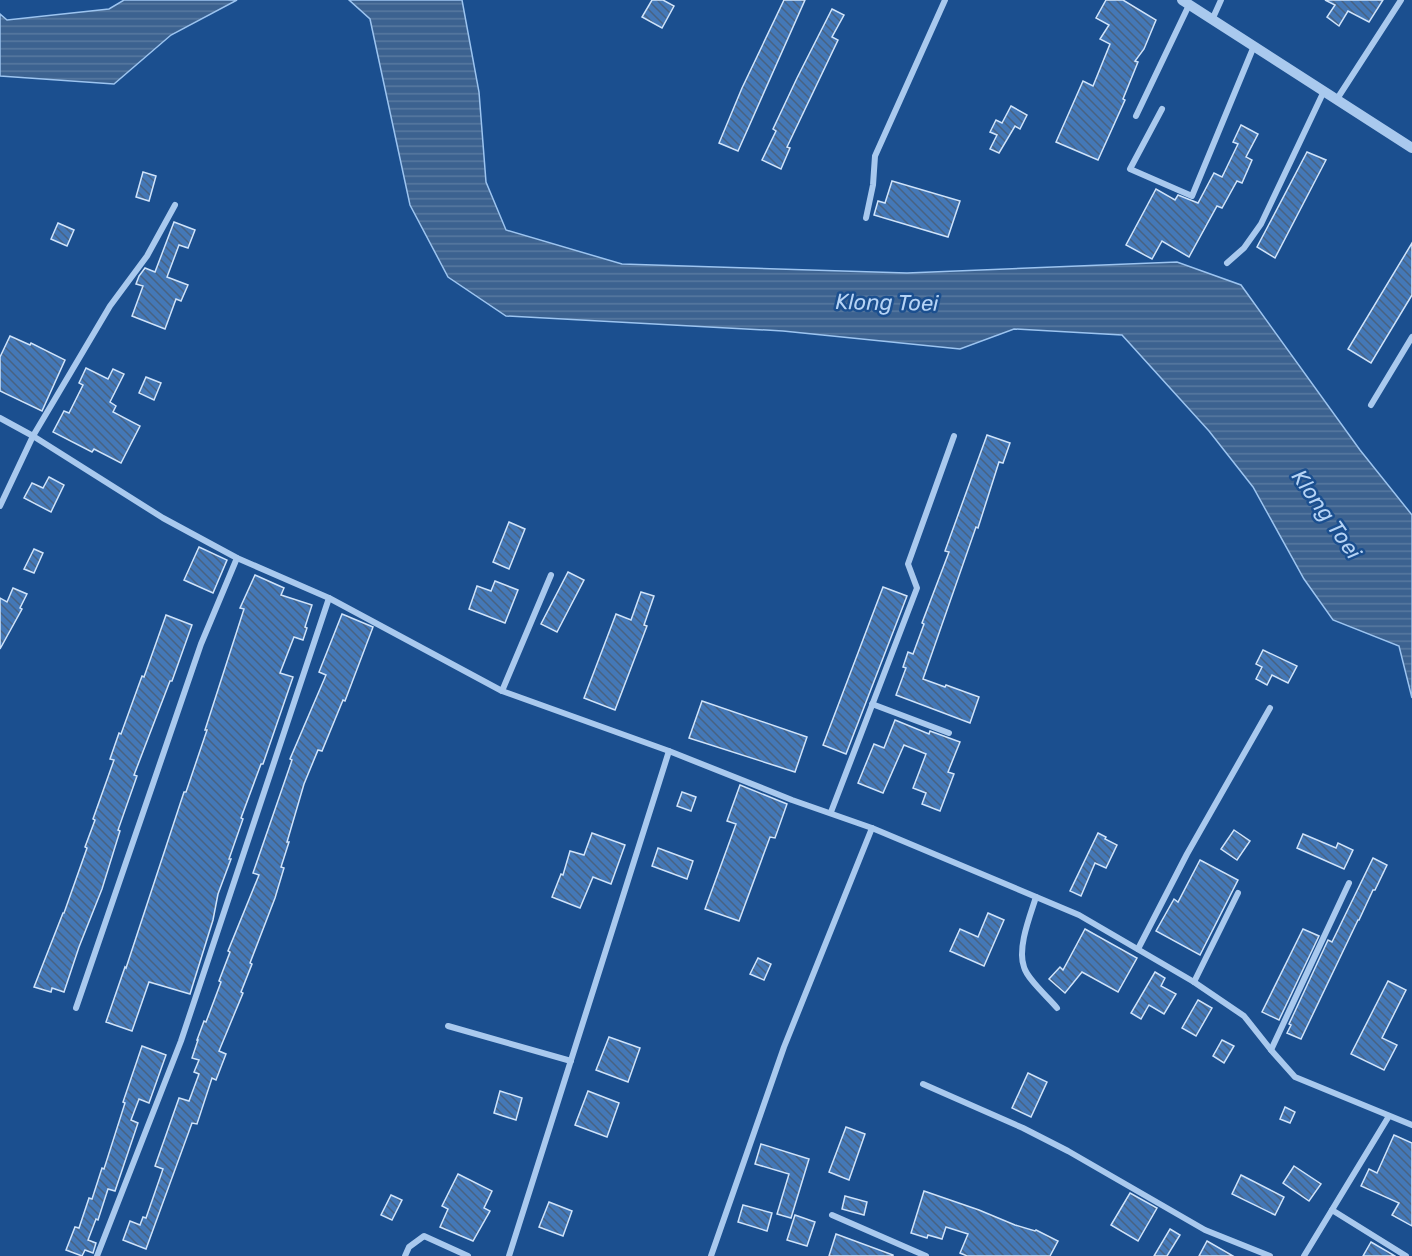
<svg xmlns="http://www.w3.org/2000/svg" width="1412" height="1256" font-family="Rubik,sans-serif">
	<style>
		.water { fill: url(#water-rules); stroke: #9cc4f0; stroke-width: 1.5 }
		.building { fill: url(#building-back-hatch); stroke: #cfe3fa; stroke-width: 1.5 }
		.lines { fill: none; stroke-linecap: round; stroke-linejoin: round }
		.minor { stroke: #a9c9ee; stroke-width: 6 }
		.tertiary { stroke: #a9c9ee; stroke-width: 10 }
		.labels { text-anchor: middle; stroke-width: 5; stroke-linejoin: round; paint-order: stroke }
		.water-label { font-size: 22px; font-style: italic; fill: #b5d3f5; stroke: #1b4f8f }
	</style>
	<defs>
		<pattern id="water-rules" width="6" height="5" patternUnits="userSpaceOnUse" patternTransform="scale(1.5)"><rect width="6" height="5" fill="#3c6290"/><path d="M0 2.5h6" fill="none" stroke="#597aa1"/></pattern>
		<pattern id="building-back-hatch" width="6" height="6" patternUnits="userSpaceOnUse" patternTransform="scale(1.5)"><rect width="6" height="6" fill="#4478b7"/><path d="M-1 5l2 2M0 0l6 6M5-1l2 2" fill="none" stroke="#486282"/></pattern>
	</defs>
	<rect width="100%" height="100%" fill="#1b4f8f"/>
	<!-- water -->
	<g class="water">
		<path d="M124,0H237L171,35L114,84L0,76V14L7,20L109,9Z"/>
		<path d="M349,0H462L479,92L486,182L506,230L622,264L907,273L1177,262L1241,285L1360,450L1412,515V698L1399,646L1333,620L1304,579L1253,487L1209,431L1122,335L1014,329L960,349L783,331L506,316L448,277L410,205L370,19Z"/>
	</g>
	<!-- building -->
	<g class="building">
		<path d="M652,0H663L674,6L662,28L642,17Z"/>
		<path d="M784,0H805L738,151L719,143L742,88Z"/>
		<path d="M1106,0H1123L1156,20L1144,49L1135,61L1138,62L1123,99L1125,100L1098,160L1056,142L1083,81L1093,86L1110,44L1100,39L1109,25L1096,18Z"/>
		<path d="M1325,0H1383L1369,22L1348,11L1339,26L1327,17L1335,5Z"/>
		<path d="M832,9L844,15L832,37L838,40L787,147L790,148L781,169L762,160L776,131L773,129L797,78Z"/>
		<path d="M1011,106L1027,115L1020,129L1015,126L999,153L990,149L997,135L990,132L996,120L1002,123Z"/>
		<path d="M1241,125L1258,134L1246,157L1252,160L1242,183L1237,181L1222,208L1217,206L1189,257L1162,241L1152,259L1126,245L1156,189L1175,200L1178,195L1198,203L1214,173L1222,177L1238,144L1233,142Z"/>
		<path d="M1307,152L1326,160L1275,258L1257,247Z"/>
		<path d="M143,172L156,176L149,201L136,197Z"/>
		<path d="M892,181L960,201L948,237L874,215L878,201L885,203Z"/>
		<path d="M174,222L195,230L188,248L179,245L167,277L188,285L181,301L176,299L165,329L132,316L143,286L136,284L139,276L145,268L155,272Z"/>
		<path d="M58,223L74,230L67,246L51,239Z"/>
		<path d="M1412,243V295L1371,363L1348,349Z"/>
		<path d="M10,336L30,345L31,343L65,360L42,411L0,391V357Z"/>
		<path d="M86,368L108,379L113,369L124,374L110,402L116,406L113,412L140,426L121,463L94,449L92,452L53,432L64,411L69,413L83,385L79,383Z"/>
		<path d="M146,377L161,383L154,400L139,393Z"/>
		<path d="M987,435L1010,443L1003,463L999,462L978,528L976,527L923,679L945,687L946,685L979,697L970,723L896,695L906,668L903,667L908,652L913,654L924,624L922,623L949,552L945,551Z"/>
		<path d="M49,477L64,485L51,512L24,498L32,483L43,488Z"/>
		<path d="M509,522L525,529L509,569L493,562Z"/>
		<path d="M199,547L227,560L213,593L184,580Z"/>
		<path d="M34,549L43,553L34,573L24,569Z"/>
		<path d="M568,572L584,580L557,632L541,624Z"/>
		<path d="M255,575L284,588L281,595L312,605L305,627L307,628L303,640L294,637L280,673L293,677L263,764H261L241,818L243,819L229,859H231L218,894L213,920L190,994L149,982L132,1031L106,1022L125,967L126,968L184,792H186L207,730H205L244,609L240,608Z"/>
		<path d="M495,581L518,590L505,623L469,609L477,586L491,591Z"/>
		<path d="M883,587L907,596L846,754L823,745Z"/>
		<path d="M13,588L27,594L20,608L22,609L0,649V598L7,602Z"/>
		<path d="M641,592L654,596L644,625L647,626L615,710L584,698L616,614L631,620Z"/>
		<path d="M342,614L373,627L345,701L343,700L322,751L318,750L304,784L287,842H289L281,867L284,868L275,898L250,963L252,964L241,992L243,993L219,1051L226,1054L216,1080L212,1078L197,1124L192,1123L146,1249L123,1240L130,1221L140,1225L143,1217L146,1218L163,1169L155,1166L179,1098L189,1101L199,1074L194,1072L199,1060L192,1058L198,1040H197L204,1021L206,1022L221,982L219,981L230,952L228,951L259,875L253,873L292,760L290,759L326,675L319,672Z"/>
		<path d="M166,615L192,625L172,681H170L134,775L137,776L118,830L120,831L102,889L79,947L64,992L52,988L51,992L34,987L63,913H64L87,848L85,847L95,820L93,819L114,760L110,759L119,733L121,734L142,676L144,677Z"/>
		<path d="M1263,650L1297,666L1288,683L1272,675L1267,685L1256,679L1262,667L1256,664Z"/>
		<path d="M702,701L807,737L795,772L689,738Z"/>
		<path d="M895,720L929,734L930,731L960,742L948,772L954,774L940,811L922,804L926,793L913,788L926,754L904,745L883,793L858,783L874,744L884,748Z"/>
		<path d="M740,785L787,804L775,838L770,837L739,921L705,909L736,824L727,821Z"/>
		<path d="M682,792L696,797L691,811L677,806Z"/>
		<path d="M1234,830L1250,841L1237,860L1221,849Z"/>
		<path d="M592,833L625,845L611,884L593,877L580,908L552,897L561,874L563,875L570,851L584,855Z"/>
		<path d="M1098,833L1106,837L1105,839L1117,845L1106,868L1095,863L1081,896L1070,891Z"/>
		<path d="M1303,834L1336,848L1338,843L1353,850L1344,869L1297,848Z"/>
		<path d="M658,848L693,861L687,879L652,866Z"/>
		<path d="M1373,858L1387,865L1375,890H1373L1359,920H1358L1301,1039L1287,1033L1291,1025L1289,1024L1328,940L1332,942Z"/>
		<path d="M1200,860L1238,880L1200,955L1156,931L1174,899L1178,902Z"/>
		<path d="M988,913L1004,920L984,966L950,951L960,929L978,937Z"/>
		<path d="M1085,929L1137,958L1118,992L1082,972L1065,993L1049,979L1060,967L1063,970Z"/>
		<path d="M1303,929L1319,936L1279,1020L1262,1012Z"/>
		<path d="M758,958L771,964L764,980L750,974Z"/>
		<path d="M1155,972L1165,978L1161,986L1176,994L1164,1014L1149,1005L1141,1019L1131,1013Z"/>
		<path d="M1388,981L1406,990L1382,1038L1397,1045L1384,1070L1351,1054Z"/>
		<path d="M1198,1000L1212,1008L1196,1036L1182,1028Z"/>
		<path d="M609,1037L640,1048L628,1082L596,1070Z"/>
		<path d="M1222,1040L1234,1046L1224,1063L1213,1056Z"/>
		<path d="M142,1046L166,1055L149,1103L139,1099L131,1120L138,1123L115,1191L108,1189L98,1220L96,1219L88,1240L96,1243L93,1253L85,1250L82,1256L66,1250L75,1227L79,1228L89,1198L92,1199L102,1168L104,1169L125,1103L123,1102Z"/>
		<path d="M1028,1073L1047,1082L1031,1117L1012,1108Z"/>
		<path d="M500,1091L522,1098L516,1120L494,1113Z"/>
		<path d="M588,1091L619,1103L607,1137L575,1125Z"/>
		<path d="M1285,1107L1295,1112L1290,1123L1280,1119Z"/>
		<path d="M846,1127L865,1134L849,1180L829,1172Z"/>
		<path d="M1394,1135L1412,1143V1226L1392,1215L1399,1203L1361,1186L1369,1169L1377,1173Z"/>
		<path d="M761,1144L809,1159L791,1218L777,1214L789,1174L755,1164Z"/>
		<path d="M1294,1166L1321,1184L1309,1201L1283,1183Z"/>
		<path d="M458,1174L492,1191L484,1208L490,1211L473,1241L440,1227L448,1209L442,1206Z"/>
		<path d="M1241,1175L1284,1197L1275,1215L1232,1194Z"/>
		<path d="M924,1191L979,1210L1015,1225L1035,1231L1036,1230L1058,1241L1050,1256H967L960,1253L968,1234L946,1227L942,1239L928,1235L927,1238L911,1233Z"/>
		<path d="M1130,1193L1157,1208L1138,1241L1111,1225Z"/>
		<path d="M391,1195L402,1200L392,1220L381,1215Z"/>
		<path d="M845,1196L867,1202L864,1215L842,1209Z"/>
		<path d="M549,1202L572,1211L563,1236L539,1227Z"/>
		<path d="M743,1205L772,1213L767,1231L738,1222Z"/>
		<path d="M795,1215L815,1222L807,1246L787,1240Z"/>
		<path d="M1170,1229L1180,1235L1167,1256H1154Z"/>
		<path d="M836,1234L893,1255V1256H829Z"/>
		<path d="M1207,1241L1233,1256H1199Z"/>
		<path d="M1371,1242L1395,1256H1363Z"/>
	</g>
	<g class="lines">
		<!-- minor -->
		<g class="minor">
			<path d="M1212,20L1221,0"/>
			<path d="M1337,99L1401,0"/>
			<path d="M1162,109L1130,169L1192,196L1254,46"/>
			<path d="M1136,116L1189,5"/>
			<path d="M866,218L873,185L875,156L945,0"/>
			<path d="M1227,263L1244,248L1261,224L1324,91"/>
			<path d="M1371,405L1412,337"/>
			<path d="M0,418L33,436L163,518L237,558L329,598L502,691L669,751L792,800L872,828L1079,915L1194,982L1244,1016L1271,1050L1295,1077L1412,1125"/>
			<path d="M0,506L33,436L110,306L147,256L175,205"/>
			<path d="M502,691L551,575"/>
			<path d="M872,704L949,733"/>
			<path d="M831,812L917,588L908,564L954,436"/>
			<path d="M1036,897C1030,916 1017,948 1024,967C1027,979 1049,998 1057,1008"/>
			<path d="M1138,949L1187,854L1270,708"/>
			<path d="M1194,982L1238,893"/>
			<path d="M76,1008L201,644L237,558"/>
			<path d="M448,1026L571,1061"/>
			<path d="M1271,1050L1349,883"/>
			<path d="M923,1084L1023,1128L1068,1151L1205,1230L1270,1256"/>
			<path d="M1332,1210L1406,1256"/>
			<path d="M832,1215L926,1256"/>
			<path d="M97,1256L181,1041L329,598"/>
			<path d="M405,1256L409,1247L424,1236L468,1256"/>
			<path d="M509,1256L669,751"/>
			<path d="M711,1256L784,1047L872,828"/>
			<path d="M1304,1256L1389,1116"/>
		</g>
		<!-- tertiary -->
		<path class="tertiary" d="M1182,0L1412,148"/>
	</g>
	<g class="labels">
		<!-- water labels -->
		<g class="water-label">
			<text transform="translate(887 302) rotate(1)" y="8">Klong Toei</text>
			<text transform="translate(1327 514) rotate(55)" y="8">Klong Toei</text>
		</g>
	</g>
</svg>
